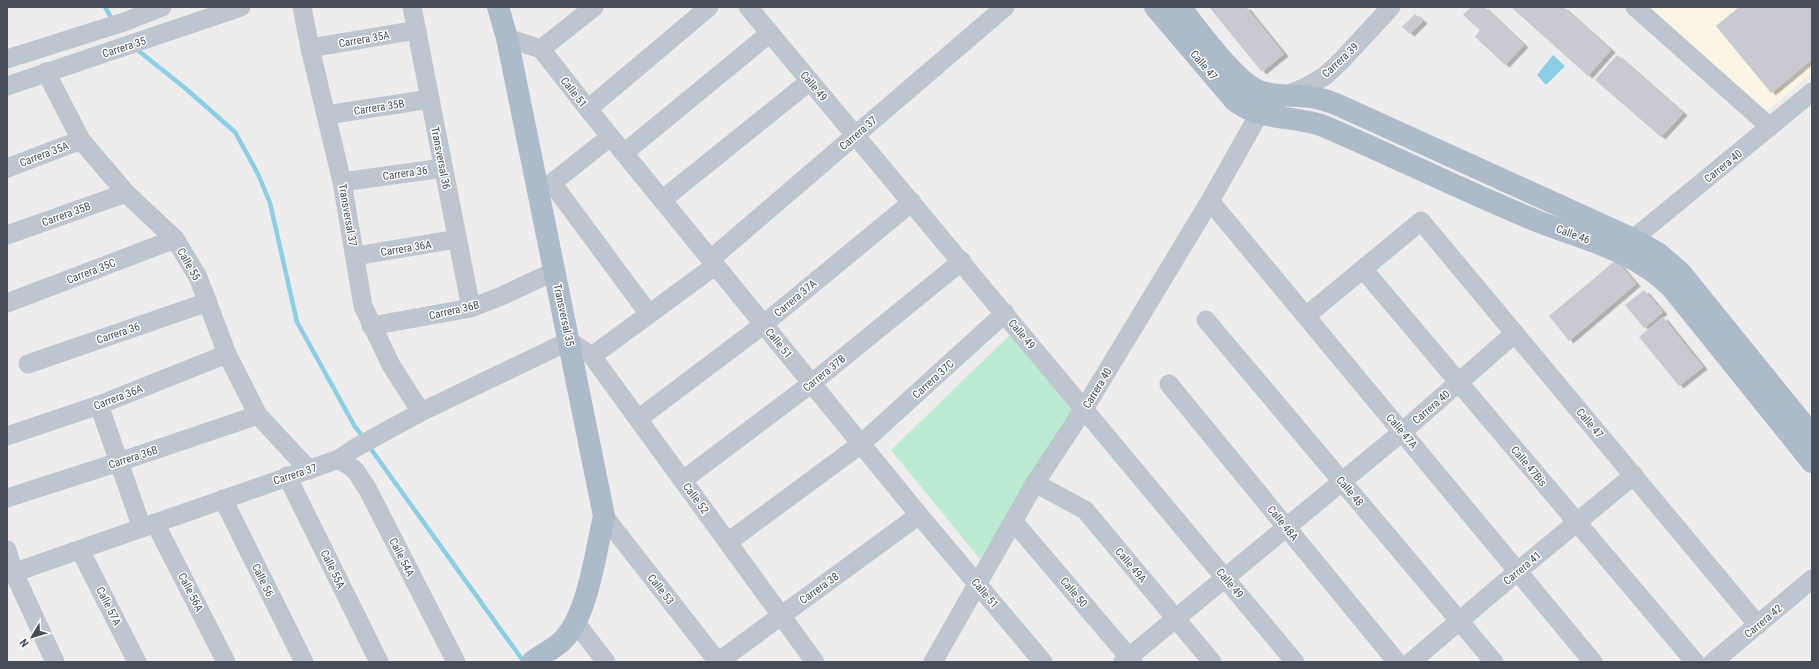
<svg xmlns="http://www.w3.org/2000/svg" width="1819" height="669" font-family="'Roboto Condensed',sans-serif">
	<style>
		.commercial { fill: #faf5e4 }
		.green { fill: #bbebd0 }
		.water { fill: #8acfe6 }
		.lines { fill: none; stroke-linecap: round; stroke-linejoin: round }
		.stream { stroke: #8acfe6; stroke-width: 4.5 }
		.building { fill: #c9cad1; filter: url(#shadow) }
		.minor { stroke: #bdc5ce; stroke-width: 19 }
		.major { stroke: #acbaca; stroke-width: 22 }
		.labels { text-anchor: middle; stroke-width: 3; stroke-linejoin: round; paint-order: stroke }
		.street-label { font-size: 11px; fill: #454e58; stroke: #fff }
	</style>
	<defs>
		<filter id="shadow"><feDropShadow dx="4.5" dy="2.5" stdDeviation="0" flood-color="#0004"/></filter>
	</defs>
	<rect width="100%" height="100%" fill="#eeecec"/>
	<!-- commercial -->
	<path class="commercial" d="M1635,7H1812V73L1759,118Z"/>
	<!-- green -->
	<path class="green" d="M1010,335L1073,411L980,559L891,450Z"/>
	<!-- water -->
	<path class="water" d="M1553,55L1565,66L1546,85L1537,75Z"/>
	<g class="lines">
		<!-- stream -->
		<g class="stream">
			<path d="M105,7L113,21"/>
			<path d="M135,48L185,88L235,132L258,174L270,203L297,322L354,425L364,439"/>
			<path d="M368,445L524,662"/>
		</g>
	</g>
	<!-- building -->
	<g class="building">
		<path d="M1209,7H1246L1284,54L1262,72Z"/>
		<path d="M1471,7H1484L1524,45L1505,65L1475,37L1480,30L1463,15Z"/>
		<path d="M1511,7H1563L1611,50L1588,76Z"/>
		<path d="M1739,7H1812V59L1771,93L1716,26Z"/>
		<path d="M1415,14L1423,21L1410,34L1402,27Z"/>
		<path d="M1617,55L1683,113L1661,137L1595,80Z"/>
		<path d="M1616,260L1636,284L1569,341L1549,316Z"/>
		<path d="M1644,290L1663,312L1644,328L1625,305Z"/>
		<path d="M1663,317L1703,367L1679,386L1639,337Z"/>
	</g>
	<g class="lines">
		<!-- minor -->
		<g class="minor">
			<path d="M302,7L310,48L342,182L363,306L391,365L421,412"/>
			<path d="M412,7L471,308"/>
			<path d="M748,7L1295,662"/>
			<path d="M1635,7L1770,127"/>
			<path d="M507,38L541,49L588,109L919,515L1043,662"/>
			<path d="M310,48L417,30"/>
			<path d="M541,49L594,7"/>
			<path d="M7,59L124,22L162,7"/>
			<path d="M46,72L81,140L126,193L175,239L198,277L227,354L258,415L309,470"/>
			<path d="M7,86L241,7"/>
			<path d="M588,109L709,7"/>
			<path d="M327,115L430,99"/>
			<path d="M624,153L770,33"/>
			<path d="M7,168L81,140"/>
			<path d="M342,182L443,168"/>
			<path d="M552,183L649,314"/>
			<path d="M543,190L610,137"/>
			<path d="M662,200L810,81"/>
			<path d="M1210,201L1593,662"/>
			<path d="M7,235L126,193"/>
			<path d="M1633,239L1812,92"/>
			<path d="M355,256L457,239"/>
			<path d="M711,259L1005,7"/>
			<path d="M1363,269L1695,662"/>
			<path d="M7,303L175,239"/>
			<path d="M1306,316L1421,221L1758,625"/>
			<path d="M1206,320L1494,662"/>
			<path d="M371,326L471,308L504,295L555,271"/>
			<path d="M592,356L716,265"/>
			<path d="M28,364L208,302"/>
			<path d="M1169,384L1397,662"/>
			<path d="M99,405L142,528"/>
			<path d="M638,419L764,324L912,202"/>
			<path d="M7,436L99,405L227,354"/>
			<path d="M339,459L355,470L367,488L456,662"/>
			<path d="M287,476L379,662"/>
			<path d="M683,480L812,383L962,261"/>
			<path d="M1035,483L1085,510L1212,662"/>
			<path d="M7,498L119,462L258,415"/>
			<path d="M223,499L304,662"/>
			<path d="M604,516L718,662"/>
			<path d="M1014,522L1133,662"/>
			<path d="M155,523L226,662"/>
			<path d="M728,542L861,444L1005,313"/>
			<path d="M7,550L14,573L55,662"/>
			<path d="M80,550L137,662"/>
			<path d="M7,575L339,459L355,448L421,412L569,341L592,356L815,662"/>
			<path d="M576,623L606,662"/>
			<path d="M718,662L919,515"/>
			<path d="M933,662L1035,483L1084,409L1210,201L1259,114L1284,96L1306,87L1325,76L1341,61L1391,7"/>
			<path d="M1123,662L1402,432L1515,333"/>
			<path d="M1411,662L1518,571L1634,475"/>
			<path d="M1713,662L1812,579"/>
		</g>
		<!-- major -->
		<g class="major">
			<path d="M498,7L507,38L604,516C596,550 588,614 564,639C556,648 542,654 532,662"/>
			<path d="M1155,7L1234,100C1258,120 1292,116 1321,125C1392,155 1461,190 1532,219C1580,239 1634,249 1672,288L1812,462"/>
			<path d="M1180,7C1197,28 1235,82 1259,91C1277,98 1297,94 1316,98C1323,99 1330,102 1336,104L1633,239L1658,253L1680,272L1812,435"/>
		</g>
	</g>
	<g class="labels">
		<!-- street labels -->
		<g class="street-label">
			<text transform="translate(364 39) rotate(-10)" y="4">Carrera 35A</text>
			<text transform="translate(124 47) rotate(-18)" y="4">Carrera 35</text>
			<text transform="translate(1340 60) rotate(-43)" y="4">Carrera 39</text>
			<text transform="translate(1204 65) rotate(50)" y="4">Calle 47</text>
			<text transform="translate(814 86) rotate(50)" y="4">Calle 49</text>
			<text transform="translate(574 92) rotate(52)" y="4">Calle 51</text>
			<text transform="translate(379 107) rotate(-9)" y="4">Carrera 35B</text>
			<text transform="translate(858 133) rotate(-41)" y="4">Carrera 37</text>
			<text transform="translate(44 154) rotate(-21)" y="4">Carrera 35A</text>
			<text transform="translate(441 158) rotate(79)" y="4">Transversal 36</text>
			<text transform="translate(1723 166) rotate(-39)" y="4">Carrera 40</text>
			<text transform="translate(405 173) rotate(-8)" y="4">Carrera 36</text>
			<text transform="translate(66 214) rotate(-20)" y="4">Carrera 35B</text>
			<text transform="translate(348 215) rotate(80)" y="4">Transversal 37</text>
			<text transform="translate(1573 234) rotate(20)" y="4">Calle 46</text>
			<text transform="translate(406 248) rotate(-9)" y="4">Carrera 36A</text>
			<text transform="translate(189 264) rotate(60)" y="4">Calle 55</text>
			<text transform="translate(91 271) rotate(-21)" y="4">Carrera 35C</text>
			<text transform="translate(795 298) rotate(-40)" y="4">Carrera 37A</text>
			<text transform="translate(454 310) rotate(-13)" y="4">Carrera 36B</text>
			<text transform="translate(564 315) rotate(78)" y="4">Transversal 35</text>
			<text transform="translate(118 333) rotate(-19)" y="4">Carrera 36</text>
			<text transform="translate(1022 334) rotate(50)" y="4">Calle 49</text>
			<text transform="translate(779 343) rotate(51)" y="4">Calle 51</text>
			<text transform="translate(824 373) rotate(-39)" y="4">Carrera 37B</text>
			<text transform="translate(933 379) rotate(-42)" y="4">Carrera 37C</text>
			<text transform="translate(1097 388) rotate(-59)" y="4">Carrera 40</text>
			<text transform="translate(118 397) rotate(-21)" y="4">Carrera 36A</text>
			<text transform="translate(1431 407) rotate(-41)" y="4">Carrera 40</text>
			<text transform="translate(1590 423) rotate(50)" y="4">Calle 47</text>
			<text transform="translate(1402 431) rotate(50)" y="4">Calle 47A</text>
			<text transform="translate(133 457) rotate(-18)" y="4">Carrera 36B</text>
			<text transform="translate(1529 466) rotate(50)" y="4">Calle 47Bis</text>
			<text transform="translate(295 474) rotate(-18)" y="4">Carrera 37</text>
			<text transform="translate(1350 491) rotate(50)" y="4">Calle 48</text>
			<text transform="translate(696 498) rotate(54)" y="4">Calle 52</text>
			<text transform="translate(1283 523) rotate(51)" y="4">Calle 48A</text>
			<text transform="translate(402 557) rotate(63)" y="4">Calle 54A</text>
			<text transform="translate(1131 565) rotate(50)" y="4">Calle 49A</text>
			<text transform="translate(1522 568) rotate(-40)" y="4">Carrera 41</text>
			<text transform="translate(333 569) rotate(64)" y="4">Calle 55A</text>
			<text transform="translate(263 580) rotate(64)" y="4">Calle 56</text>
			<text transform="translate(1230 583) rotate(50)" y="4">Calle 49</text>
			<text transform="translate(819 588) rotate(-36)" y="4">Carrera 38</text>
			<text transform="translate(661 589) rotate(52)" y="4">Calle 53</text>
			<text transform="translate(191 592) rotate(63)" y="4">Calle 56A</text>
			<text transform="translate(1074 592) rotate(50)" y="4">Calle 50</text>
			<text transform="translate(985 593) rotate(50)" y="4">Calle 51</text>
			<text transform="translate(109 606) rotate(63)" y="4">Calle 57A</text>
			<text transform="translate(1763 621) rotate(-40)" y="4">Carrera 42</text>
		</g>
	</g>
	<!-- border -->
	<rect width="1819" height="669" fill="none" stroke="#454e58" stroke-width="16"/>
	<!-- north arrow -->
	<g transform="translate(32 637) rotate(232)" stroke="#ffffff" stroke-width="3" paint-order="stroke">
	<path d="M0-3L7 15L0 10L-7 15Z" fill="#454e58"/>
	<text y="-6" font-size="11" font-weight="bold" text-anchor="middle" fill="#454e58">N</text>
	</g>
</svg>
